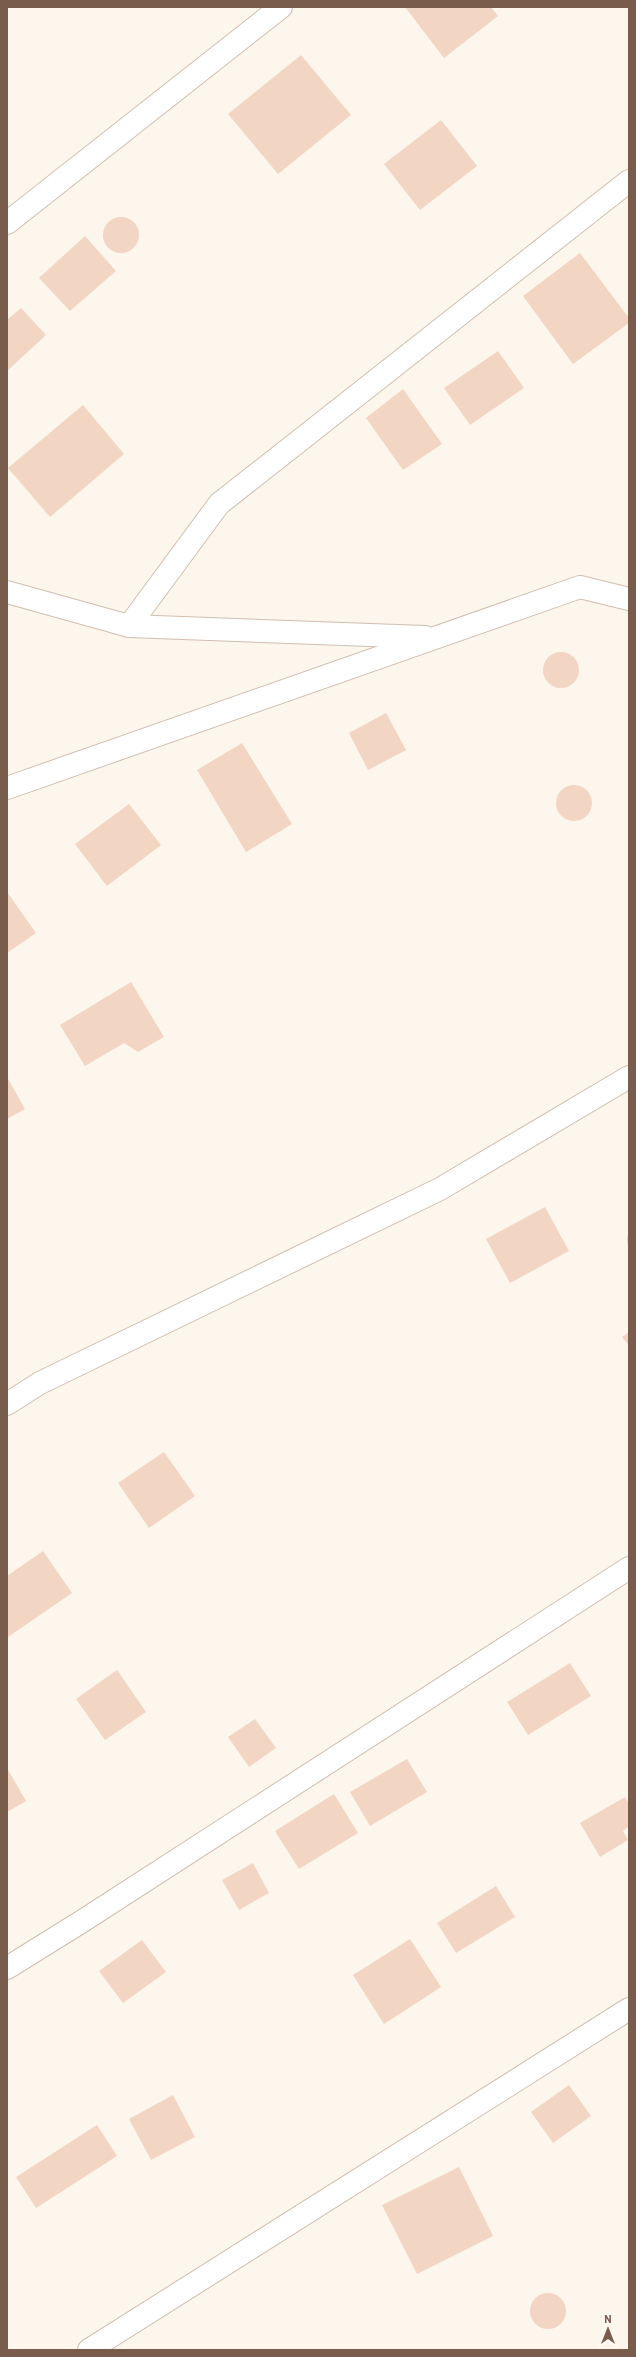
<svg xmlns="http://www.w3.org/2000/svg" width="636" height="2357" font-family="Barlow,sans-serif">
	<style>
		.building { fill: #f3d5c3 }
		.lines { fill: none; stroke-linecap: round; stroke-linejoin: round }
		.minor-casing { stroke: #d1beb0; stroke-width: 24 }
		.minor { stroke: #fff; stroke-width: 22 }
	</style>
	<rect width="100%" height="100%" fill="#fdf6ec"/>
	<!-- building -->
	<g class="building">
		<path d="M405,7H491L498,16L444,58Z"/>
		<path d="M301,55L351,115L278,174L228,114Z"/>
		<path d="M441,120L477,166L420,210L384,164Z"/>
		<circle cx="121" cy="235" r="18"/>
		<path d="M85,236L116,271L70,311L39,278Z"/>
		<path d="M580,253L629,318V323L573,364L523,296Z"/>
		<path d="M21,308L46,335L7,371V320Z"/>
		<path d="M498,351L524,388L470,425L444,388Z"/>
		<path d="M403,389L442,444L403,470L366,418Z"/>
		<path d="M83,405L124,454L50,517L8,468Z"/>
		<circle cx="561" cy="670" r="18"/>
		<path d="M386,713L406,750L368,770L349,733Z"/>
		<path d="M242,743L292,824L246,852L197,770Z"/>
		<circle cx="574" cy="803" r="18"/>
		<path d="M129,804L161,845L107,886L75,844Z"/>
		<path d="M7,892L36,933L7,953Z"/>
		<path d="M131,982L164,1037L138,1052L124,1043L85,1066L60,1025Z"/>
		<path d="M7,1077L25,1109L7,1119Z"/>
		<path d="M545,1207L569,1251L510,1283L486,1239Z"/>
		<path d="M628,1233L629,1247H628L627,1239Z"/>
		<path d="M629,1332V1346L622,1337Z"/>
		<path d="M164,1452L195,1496L149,1528L118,1483Z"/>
		<path d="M43,1551L72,1593L8,1637L7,1576Z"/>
		<path d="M570,1663L591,1696L528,1735L507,1702Z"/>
		<path d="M117,1670L146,1712L105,1740L76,1699Z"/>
		<path d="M255,1719L276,1748L249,1767L228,1737Z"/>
		<path d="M407,1759L427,1792L370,1826L350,1792Z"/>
		<path d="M7,1768L26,1801L7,1812Z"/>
		<path d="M334,1794L358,1833L299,1869L275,1831Z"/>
		<path d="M625,1797L629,1804V1826L623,1831L628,1840L600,1857L580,1823Z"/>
		<path d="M253,1863L269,1893L239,1910L222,1880Z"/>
		<path d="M496,1886L515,1917L456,1953L437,1923Z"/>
		<path d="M410,1939L441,1987L384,2024L353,1975Z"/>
		<path d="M142,1940L166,1972L123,2003L99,1971Z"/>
		<path d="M569,2085L591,2116L553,2143L531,2112Z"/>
		<path d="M173,2095L195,2137L151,2160L129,2119Z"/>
		<path d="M97,2125L117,2156L36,2208L16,2177Z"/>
		<path d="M459,2167L493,2236L417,2274L382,2205Z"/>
		<circle cx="548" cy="2311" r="18"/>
	</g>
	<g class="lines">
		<!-- minor casing -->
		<g class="minor-casing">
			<g id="minor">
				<path d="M7,223L281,7"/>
				<path d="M7,592L129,626L425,637"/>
				<path d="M129,626L219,504L629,181"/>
				<path d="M7,788L580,587L629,599"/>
				<path d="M7,1404L40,1383L440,1189L629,1077"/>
				<path d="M7,1968L81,1922L629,1568"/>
				<path d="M89,2350L629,2009"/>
			</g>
		</g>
		<!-- minor -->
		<use href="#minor" class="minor"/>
	</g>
	<!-- border -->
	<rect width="636" height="2357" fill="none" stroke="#7a5c4d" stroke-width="16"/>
	<!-- north arrow -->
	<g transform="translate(608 2329)" stroke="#fffaf3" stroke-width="3" paint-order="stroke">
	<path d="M0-3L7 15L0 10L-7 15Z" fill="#7a5c4d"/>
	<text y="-6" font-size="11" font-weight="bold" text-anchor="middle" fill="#7a5c4d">N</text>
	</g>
</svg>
